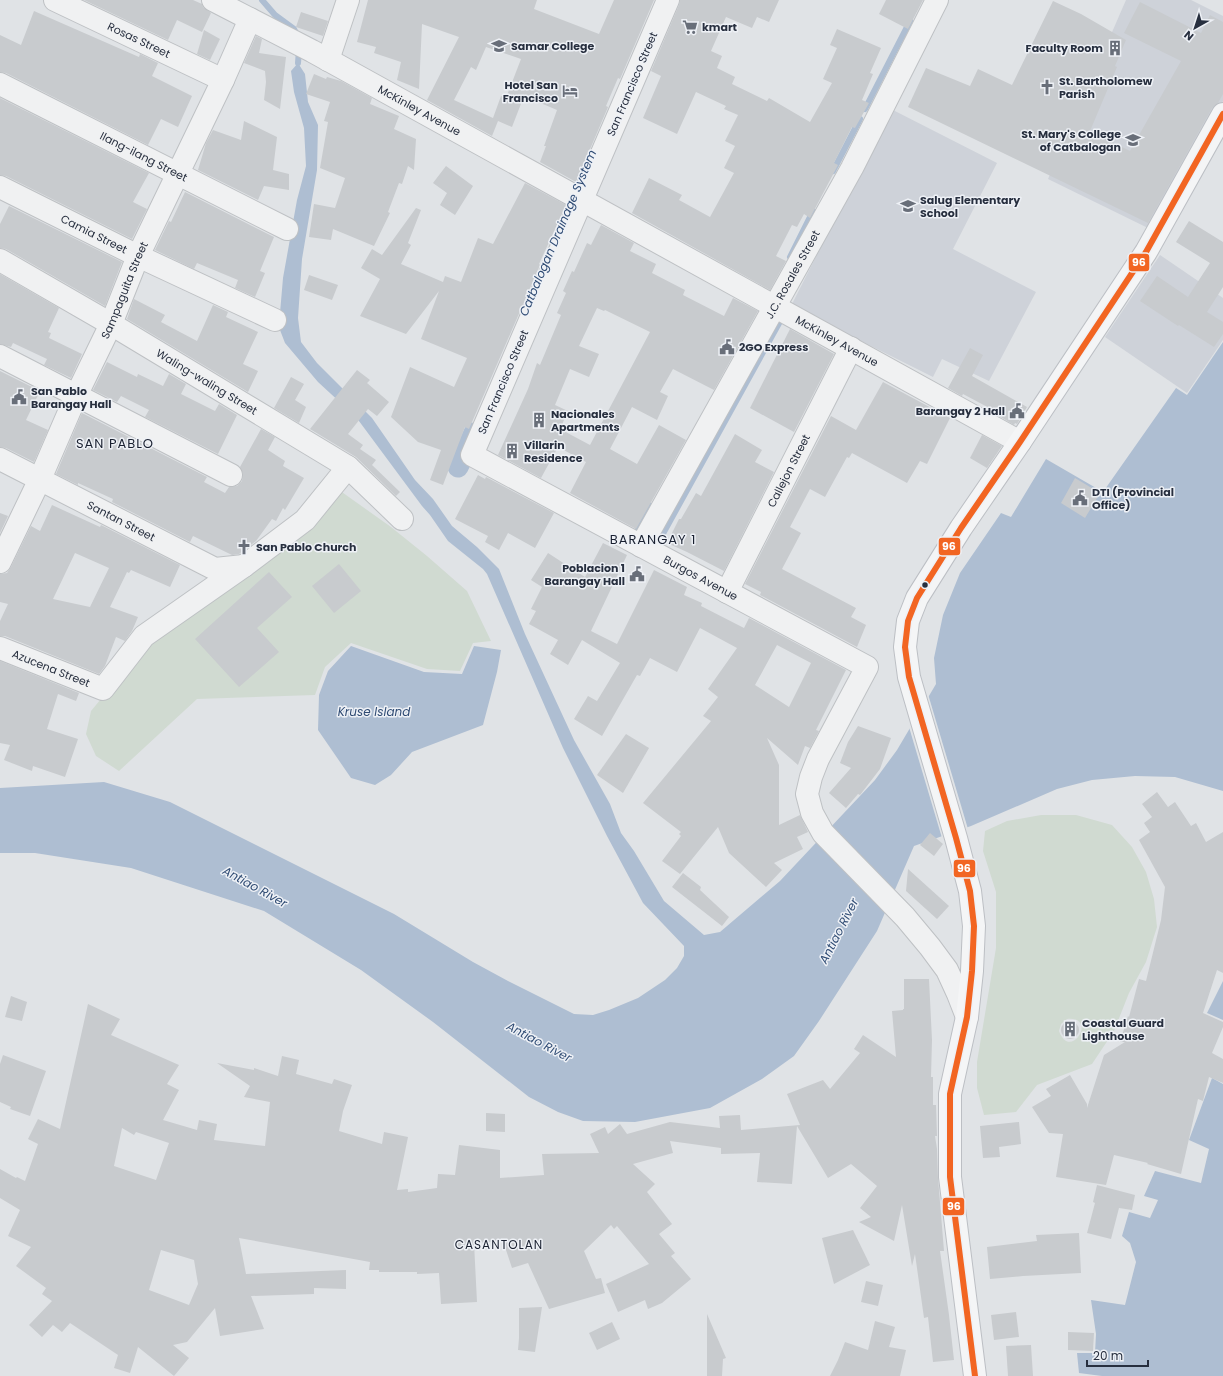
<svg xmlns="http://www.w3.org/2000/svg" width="1223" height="1376" font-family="Poppins,sans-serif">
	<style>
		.built { fill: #ced2d9 }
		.green { fill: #d0dad1; fill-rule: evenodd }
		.water { fill: #aebed2 }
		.pier { fill: #e0e3e6 }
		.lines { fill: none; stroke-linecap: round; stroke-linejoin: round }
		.stream { stroke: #aebed2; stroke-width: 6 }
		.canal { stroke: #aebed2; stroke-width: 21 }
		.building { fill: #c8cbce; fill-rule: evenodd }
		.minor-casing { stroke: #bec1c4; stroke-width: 24 }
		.major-casing { stroke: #bcbfc4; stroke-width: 24 }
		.minor { stroke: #f0f1f2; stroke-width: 22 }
		.major { stroke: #f4f5f6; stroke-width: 22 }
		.bus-1-casing { stroke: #eef1f6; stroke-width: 9 }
		.bus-1 { stroke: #f26522; stroke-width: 6 }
		.bus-dot { fill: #272f3f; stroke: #eef1f6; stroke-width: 1.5 }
		.labels { text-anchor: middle; stroke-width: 3; stroke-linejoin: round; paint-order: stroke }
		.poi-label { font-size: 11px; font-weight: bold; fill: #272f3f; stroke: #eef1f6; text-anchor: start }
		.street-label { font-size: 11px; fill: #272f3f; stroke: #eef1f6 }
		.water-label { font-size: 12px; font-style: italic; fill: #304c74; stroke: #eef1f6 }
		.neighbourhood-label { font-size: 12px; letter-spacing: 1px; fill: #192030; stroke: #eef1f6 }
		.quarter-label { font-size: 13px; letter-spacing: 1px; fill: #192030; stroke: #eef1f6 }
		.line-badge { stroke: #eef1f6; stroke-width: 1.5 }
		.badge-label { font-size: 11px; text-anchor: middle; font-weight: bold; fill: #fff }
	</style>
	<rect width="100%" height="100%" fill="#e0e3e6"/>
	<!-- built -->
	<g class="built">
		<path d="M1126,0H1191L1223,16V101L1152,230L1048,179Z"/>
		<path d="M891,109L997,163L953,249L1036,292L989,381L942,359L933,377L791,306Z"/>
		<path d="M1160,255L1223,298V340L1187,393L1105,337Z"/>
	</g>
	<!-- green -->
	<g class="green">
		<path d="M339,490L391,527L427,556L467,591L491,641L473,643L460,671L427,669L351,643L325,667L315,695L197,699L119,771L96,756L86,734L91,711L149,641Z"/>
		<path d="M1041,815H1076L1112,825L1132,847L1146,872L1154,899L1157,927L1146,962L1129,993L1114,1031L1092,1064L1037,1085L1016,1112L984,1115L977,1088V1062L996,948V892L983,851L985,831L1007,821ZM1067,1019C1099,1016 1070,1062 1059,1031L1061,1024Z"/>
	</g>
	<!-- water -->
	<g class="water">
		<path d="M298,63L305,74L308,102L318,125L317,170L302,259L298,318L301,342L317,363L372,418L415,480L433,499L452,526L477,547L499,569L525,634L574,740L610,804L621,833L634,851L664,901L704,935L720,932L780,881L875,780L897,750L936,684L934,658L943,615L960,573L1001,513L1011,517L1046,459L1103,492L1176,388L1187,395L1223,342V791L1175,777L1135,776L1092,780L1057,789L971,826L914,846L877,931L819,1021L794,1056L762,1079L710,1108L635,1122L583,1121L558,1112L529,1097L433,1022L361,970L264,911L131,868L35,853H0V788L104,782L170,802L394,914L473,962L508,981L574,1014L593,1015L609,1010L638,998L665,980L677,968L684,956V946L643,903L607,836L563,748L487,574L483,569L448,541L430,515L422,506L356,417L318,382L285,343L280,330V313L283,278L297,200L306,166L304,128L294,92L291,71Z"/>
		<path d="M351,646L424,672L462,674L474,646L501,650L497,672L483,725L412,752L391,775L375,785L351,778L318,730L319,695L328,671Z"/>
		<path d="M1223,981V1020L1207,1013Z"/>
		<path d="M1212,1078L1223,1084V1376H1102L1079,1373L1077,1353H1095L1096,1334L1091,1300L1125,1305L1136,1262L1130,1243L1122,1236L1129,1212L1150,1218L1158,1200L1144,1196L1155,1171L1201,1183L1209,1149L1189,1140Z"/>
	</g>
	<!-- pier -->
	<path class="pier" d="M928,694L968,829L942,838L909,727Z"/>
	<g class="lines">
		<!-- stream -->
		<g class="stream">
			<path d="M262,0L275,15L294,29L297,35"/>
			<path d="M298,63L299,50"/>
			<path d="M865,109L910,21"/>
			<path d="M833,171L860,119"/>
			<path d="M790,257L813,211"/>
			<path d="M633,538L651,506"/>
			<path d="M654,550L783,316"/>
		</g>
		<!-- canal -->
		<path class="canal" d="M458,467L474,433"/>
	</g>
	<!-- building -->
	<g class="building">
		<path d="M84,0H193L202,4L203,7L211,13L202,32L177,20L168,40Z"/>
		<path d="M368,0H537L534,9L599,34L614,0H654L620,79L618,78L606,106L608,107L576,182L540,162L546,146H544L557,110L524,96L512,127L498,121L492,136L427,100L459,37L422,24L419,89L397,80L401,62L374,53L376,47L357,42ZM486,47L521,59L506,98L501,96L493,118L454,100L471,67L476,70Z"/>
		<path d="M680,0H779L769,22L757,17L752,28L726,17L711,51L722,56L717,68L735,77L732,84L767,101L769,98L810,122L832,83L823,79L837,48L830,45L837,29L881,48L870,73L873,74L862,100L869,103L855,128L852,127L834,163L838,165L810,218L804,214L797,227L792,225L776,256L786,261L770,290L632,213L649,178L682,195L679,200L710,217L734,173L724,168L735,146L725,141L738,115L724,109L726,106L696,92L677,134L643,118L661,76L651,71L679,5Z"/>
		<path d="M886,0H923L908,29L879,14Z"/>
		<path d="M1053,1L1081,14L1126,40L1115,66L1117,67L1090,131L1130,151L1181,61L1124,33L1140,2L1201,33L1210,15L1223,22V94L1218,103L1212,108L1148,223L908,107L926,68L970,86L978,69L1012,85Z"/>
		<path d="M34,11L139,57L140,54L158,63L152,76L192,96L178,127L161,119L148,145L6,73L0,72V35L21,45Z"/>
		<path d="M301,12L328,21L323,36L296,27Z"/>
		<path d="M204,30L220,39L210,60L197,54Z"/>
		<path d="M256,36L262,39L259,53L286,57L280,109L264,100L266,82L265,71L244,63Z"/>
		<path d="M314,74L326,79L327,77L341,81L372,98L370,104L399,116L394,129L416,139L414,170L408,166L402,184L399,183L388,212L390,213L374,246L333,229L331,240L309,237L314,204L335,208L345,178L320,168L328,122L324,121L330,102L306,94Z"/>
		<path d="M0,98L149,173L133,202L147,209L132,239L6,176L0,175Z"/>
		<path d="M244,121L277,137L273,170L289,174V190L264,186L258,200L198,170L206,143L213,130L241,140Z"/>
		<path d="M446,166L473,186L455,215L440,205L447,193L433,183Z"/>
		<path d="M525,183L566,205L539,264L540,265L469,429L465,427L443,485L430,480L441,450L418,442L391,417L410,367L454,387L467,358L421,339L439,291L406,334L360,316L380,279L361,268L372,249L382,255L416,208L421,210L408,243L411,245L401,264L443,282L445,276L461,282L478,238L493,244Z"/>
		<path d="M185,192L274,237L260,271L265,273L255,297L235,288L238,280L197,263L194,269L155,250L169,221L171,222Z"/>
		<path d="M9,206L122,262L105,306L6,249L0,248V224Z"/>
		<path d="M1189,221L1223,242V287L1207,312L1223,322V334L1214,347L1179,325L1178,326L1140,301L1157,276L1188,297L1210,263L1176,242Z"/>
		<path d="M601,225L634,243L630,251L656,264L652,273L685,290L683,295L724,316L733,298L758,311L714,390L673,369L660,392L668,396L657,420L632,407L610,449L637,464L659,425L686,440L636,529L570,493L586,462L558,447L541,478L498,455L528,389L537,363L540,365L561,315L557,313L566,293L563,291L572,271L574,272L587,243L591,245ZM597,308L604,311L605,310L650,332L590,445L560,429L568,411L555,405L570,369L589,377L599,354L579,346Z"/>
		<path d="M0,274L59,308L48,332L51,333L49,338L82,354L71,378L44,365L47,359L13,343L11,347L0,344Z"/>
		<path d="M309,275L338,285L332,300L304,290Z"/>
		<path d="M134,299L165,315L161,322L197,341L213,305L228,312L226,317L258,332L243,364L258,371L248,392L127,319Z"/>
		<path d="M790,329L834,354L794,432L750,408Z"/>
		<path d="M970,348L983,355L972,376L1027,407L1017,424L1015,423L1014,425L994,413L995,411L963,394L962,396L948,388Z"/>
		<path d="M107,362L137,377L138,374L163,386L169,374L186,384L181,394L215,411L219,404L237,415L218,454L145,417L149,410L121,396L117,402L93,390Z"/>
		<path d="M357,370L370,380L367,383L389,402L377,416L368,409L348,434L363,445L360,449L376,460L372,465L400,492L396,496L356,457L310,429Z"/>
		<path d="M0,371L40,391L26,420L48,430L34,462L6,448L0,447Z"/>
		<path d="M291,377L304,384L295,400L306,407L299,423L274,408Z"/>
		<path d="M883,382L950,418L927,464L920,461L907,483L852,453L849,458L847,457L825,497L810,489L790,527L801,533L782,569L856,608L851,617L866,625L857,647L760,595L761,592L745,584L831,416L856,430Z"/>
		<path d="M82,413L207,477L204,482L225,493L229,487L237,486L242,481L243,474L240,467L261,429L275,437L268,450L285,461L283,466L304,478L285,510L283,508L276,521L272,519L256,541L239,554L232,555L193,536L190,542L112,502L113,499L78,483V485L56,474Z"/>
		<path d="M735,434L762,450L755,462L774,472L724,571L687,552L667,543L679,519H681L696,493L701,496Z"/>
		<path d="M982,435L1002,446L987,468L970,458Z"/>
		<path d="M478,475L485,479L486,477L554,513L535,548L508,533L499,550L485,542L488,536L455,519Z"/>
		<path d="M1075,478L1100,493L1085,518L1061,503Z"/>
		<path d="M52,505L100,527L101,525L180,565L170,587L131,570L129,573L127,572L110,607L138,617L132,631L125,641L116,637L105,666L99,674L5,636H0V621L8,604L0,602V574L7,573L11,567L31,526L40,531ZM75,553L109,568L90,607L53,599Z"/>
		<path d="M0,513L8,516L0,533Z"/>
		<path d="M603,543L627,555L591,631L617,644L654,570L687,587L684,595L702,603L701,606L744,628L749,618L846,670L816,730L819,731L810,748L805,746L798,765L767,738L779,765V825L800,815L808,832L797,837L803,849L774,863L782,870L766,887L729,853L718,827L680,874L662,861L681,836L679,834L681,832L643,803L711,721L703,716L718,697L708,689L737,648L700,628L677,672L650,658L640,676L637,675L602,736L574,719L588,696L597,701L620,663L582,640L568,665L550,654L558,640L529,624L536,611L531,609L542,587L531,580L548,553L585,577ZM777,645L811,663L789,707L755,685Z"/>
		<path d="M339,564L361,591L334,613L312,586Z"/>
		<path d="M269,572L292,597L257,628L279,652L239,687L195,639Z"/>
		<path d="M0,661L79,693L76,701L58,694L47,729L78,739L65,777L33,766L32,771L4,760L10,745L0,743Z"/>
		<path d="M858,726L891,738L880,769L860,795L858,794L846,808L829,793L851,768L840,763L848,742Z"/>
		<path d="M626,734L649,748L623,793L597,775Z"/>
		<path d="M1157,792L1168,807L1175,802L1191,826L1196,823L1206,842L1223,832V973L1217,970L1203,1013L1223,1022V1027L1212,1053L1223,1059V1083L1209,1077L1203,1101L1198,1099L1181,1174L1147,1164L1148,1163L1114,1155L1106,1185L1056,1177L1063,1134L1049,1133L1032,1107L1051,1096L1046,1089L1070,1075L1087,1104V1108L1104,1055L1125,1042H1120L1128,1016L1129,1017L1139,979L1146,981L1161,920L1165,887L1139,840L1150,832L1144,823L1152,817L1142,804Z"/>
		<path d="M930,833L943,844L934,856L920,845Z"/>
		<path d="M908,869L949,906L937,919L906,891Z"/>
		<path d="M683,873L701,887L700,890L729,917L722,926L672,887Z"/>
		<path d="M904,979H929L932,1040L931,1077H933V1105H936L937,1136H935L937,1149L938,1178L944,1251H940L949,1315L954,1360L933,1362L928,1317L924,1318L915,1254L912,1266L902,1205L894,1241L859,1222L871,1217L860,1208L877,1186L851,1164L828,1178L797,1126L792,1184L757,1182L760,1153L721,1154V1148L670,1141L673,1153L633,1164L655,1184L647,1192L672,1224L659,1234L675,1253L671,1256L691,1279L662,1303L648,1309L645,1300L618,1312L606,1284L649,1264L617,1226L614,1229L611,1225L584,1251L596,1279L601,1278L605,1293L549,1309L528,1263L512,1268L503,1241L474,1243L477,1302L441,1304L439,1273L417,1274V1272H379V1270H369L370,1262L239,1238L246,1274L346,1270V1289L314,1288V1294L251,1296L264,1329L220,1336L215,1308L187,1342L173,1345L189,1358L174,1376L138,1347L130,1373L114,1368L118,1355L70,1323L62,1332L53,1325L42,1337L29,1325L52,1301L42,1294L46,1288L16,1266L31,1247L8,1236L20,1210L0,1198V1169L16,1178L17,1177L25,1181L38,1144L28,1139L38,1119L60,1129L88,1004L120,1019L111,1035L179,1065L167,1084L179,1090L163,1120L197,1130L199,1120L217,1124L214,1140L265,1146L270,1102L244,1097L250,1086L217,1063L254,1070V1068L278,1076L282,1056L299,1060L296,1074L332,1084L334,1079L352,1085L343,1111L339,1131L382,1144L384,1132L408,1137L397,1190L408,1189V1192L437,1188L438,1174L455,1175L459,1145L500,1150V1178L544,1175L542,1154L599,1153L590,1134L605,1127L608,1134L620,1124L627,1134L670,1122L720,1128L719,1116L740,1115L741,1130L800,1125L787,1094L823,1080L830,1089L860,1053L854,1049L863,1035L896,1057L892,1011L903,1010V1009H904ZM122,1128L134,1135L136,1132L169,1143L156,1180L114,1166ZM161,1250L194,1260L198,1284L189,1305L149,1290Z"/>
		<path d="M11,996L27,1002L22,1021L5,1017Z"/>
		<circle cx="1070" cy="1030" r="9"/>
		<path d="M3,1055L46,1071L30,1116L10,1109L11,1107L0,1102V1064Z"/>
		<path d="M486,1113L505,1114V1132L486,1131Z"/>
		<path d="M1019,1122L1021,1144L999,1147L1000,1157L983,1158L980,1126Z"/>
		<path d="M1097,1185L1135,1195L1132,1210L1119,1208L1111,1239L1087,1233L1095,1203L1093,1202Z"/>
		<path d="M853,1230L870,1265L834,1284L822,1238Z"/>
		<path d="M1079,1233L1081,1273L1023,1276L990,1279L987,1247L1037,1241L1036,1235Z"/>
		<path d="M866,1281L883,1285L878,1306L861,1302Z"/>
		<path d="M542,1307L535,1352L518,1350L519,1338V1308Z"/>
		<path d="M1016,1312L1019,1337L994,1340L991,1315Z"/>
		<path d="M707,1314L726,1358L723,1359L722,1376H707Z"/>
		<path d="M875,1321L895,1327L889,1347L906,1350L900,1376H830L838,1360L845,1342L868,1350Z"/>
		<path d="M612,1322L620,1339L597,1350L589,1333Z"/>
		<path d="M1068,1332L1094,1333L1093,1351L1068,1350Z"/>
		<path d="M1031,1345L1033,1376H1008L1006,1346Z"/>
	</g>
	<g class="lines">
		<!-- minor casing -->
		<g class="minor-casing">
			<g id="minor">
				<path id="s1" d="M55,0L223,80"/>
				<path id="s2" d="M213,0L312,51L1020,442"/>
				<path id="s3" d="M668,0L472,455L867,667L818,759L811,777L807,794L812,813L823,833L905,917L930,947L947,970L958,994L967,1017"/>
				<path d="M328,60L348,0"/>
				<path id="s4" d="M0,84L287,229"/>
				<path id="s5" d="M0,187L138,256L275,320"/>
				<path id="s6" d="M0,260L111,324L348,467L402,519"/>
				<path d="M0,356L231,475"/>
				<path id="s7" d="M0,459L215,569L244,566"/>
				<path id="s8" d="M641,546L852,168L937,0"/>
				<path id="s9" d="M0,562L40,479L76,396L111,324L138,256L223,80L250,19"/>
				<path id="s10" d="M727,592L851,348"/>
				<path id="s11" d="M0,648L103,689L144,636L244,566L305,520L348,467"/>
			</g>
		</g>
		<!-- major casing -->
		<g class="major-casing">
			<path id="major" d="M975,1376L950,1177V1094L967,1017L972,971L974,926L970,891L956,838L909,677L905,647L908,621L917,598L961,528L1020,442L1146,252L1223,114"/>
		</g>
		<!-- minor -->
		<use href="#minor" class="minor"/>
		<!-- major -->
		<use href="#major" class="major"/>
		<!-- bus-1 casing -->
		<g class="bus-1-casing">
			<path id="bus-1" d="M975,1376L950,1177V1094L967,1017L972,971L974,926L970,891L956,838L909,677L905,647L908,621L917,598L961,528L1020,442L1146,252L1223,114"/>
		</g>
		<!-- bus-1 -->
		<use href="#bus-1" class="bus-1"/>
	</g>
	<!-- icons -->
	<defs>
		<g id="supermarket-bare" transform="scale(1.2)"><path d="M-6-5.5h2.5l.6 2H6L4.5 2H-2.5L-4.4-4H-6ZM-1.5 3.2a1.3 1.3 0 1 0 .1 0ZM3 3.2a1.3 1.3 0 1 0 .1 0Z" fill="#686e79" stroke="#eef1f6" stroke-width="2.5" paint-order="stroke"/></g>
		<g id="university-bare" transform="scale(1.2)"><path d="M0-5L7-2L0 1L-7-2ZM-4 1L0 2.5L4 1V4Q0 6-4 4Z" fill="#686e79" stroke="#eef1f6" stroke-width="2.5" paint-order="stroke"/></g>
		<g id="building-bare" transform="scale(1.2)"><path d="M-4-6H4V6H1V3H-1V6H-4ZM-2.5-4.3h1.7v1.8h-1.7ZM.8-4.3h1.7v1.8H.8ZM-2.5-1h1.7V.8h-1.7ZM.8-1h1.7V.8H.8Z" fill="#686e79" stroke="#eef1f6" stroke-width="2.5" paint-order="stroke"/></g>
		<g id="church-bare" transform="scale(1.2)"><path d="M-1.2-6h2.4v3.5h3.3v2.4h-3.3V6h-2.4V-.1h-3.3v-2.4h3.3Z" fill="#686e79" stroke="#eef1f6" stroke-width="2.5" paint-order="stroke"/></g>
		<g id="hotel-bare" transform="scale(1.2)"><path d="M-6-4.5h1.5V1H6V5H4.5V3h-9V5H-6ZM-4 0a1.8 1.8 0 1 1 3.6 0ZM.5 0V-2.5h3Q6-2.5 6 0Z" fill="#686e79" stroke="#eef1f6" stroke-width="2.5" paint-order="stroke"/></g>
		<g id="school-bare" transform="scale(1.2)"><path d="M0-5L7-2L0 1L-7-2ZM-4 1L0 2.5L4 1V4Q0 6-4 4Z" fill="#686e79" stroke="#eef1f6" stroke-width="2.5" paint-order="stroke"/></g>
		<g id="civic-bare" transform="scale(1.2)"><path d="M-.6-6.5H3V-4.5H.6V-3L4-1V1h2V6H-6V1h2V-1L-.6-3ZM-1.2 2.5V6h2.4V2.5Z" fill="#686e79" stroke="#eef1f6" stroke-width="2.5" paint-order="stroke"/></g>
	</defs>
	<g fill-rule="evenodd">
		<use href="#supermarket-bare" x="690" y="27"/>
		<use href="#university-bare" x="499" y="46"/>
		<use href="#building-bare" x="1115" y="48"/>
		<use href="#church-bare" x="1047" y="87"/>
		<use href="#hotel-bare" x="570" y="91"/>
		<use href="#university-bare" x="1133" y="140"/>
		<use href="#school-bare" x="908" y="206"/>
		<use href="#civic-bare" x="727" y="347"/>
		<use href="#civic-bare" x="19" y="397"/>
		<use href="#civic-bare" x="1017" y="411"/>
		<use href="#building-bare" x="539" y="420"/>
		<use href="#building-bare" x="512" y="451"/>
		<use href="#civic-bare" x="1080" y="498"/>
		<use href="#church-bare" x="244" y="547"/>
		<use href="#civic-bare" x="637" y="574"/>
		<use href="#building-bare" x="1070" y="1029"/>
	</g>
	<!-- markers -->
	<circle class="bus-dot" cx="925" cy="585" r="3.5"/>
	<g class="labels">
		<!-- poi labels -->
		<g class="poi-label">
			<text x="702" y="31">kmart</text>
			<text x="511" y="50">Samar College</text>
			<text x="1103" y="52" text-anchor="end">Faculty Room</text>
			<text x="1059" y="85">St. Bartholomew<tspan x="1059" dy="13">Parish</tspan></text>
			<text x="558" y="89" text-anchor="end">Hotel San<tspan x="558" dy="13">Francisco</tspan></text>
			<text x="1121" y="138" text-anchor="end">St. Mary's College<tspan x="1121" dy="13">of Catbalogan</tspan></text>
			<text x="920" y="204">Salug Elementary<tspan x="920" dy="13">School</tspan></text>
			<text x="739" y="351">2GO Express</text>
			<text x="31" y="395">San Pablo<tspan x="31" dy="13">Barangay Hall</tspan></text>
			<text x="1005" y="415" text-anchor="end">Barangay 2 Hall</text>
			<text x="551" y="418">Nacionales<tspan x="551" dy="13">Apartments</tspan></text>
			<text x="524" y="449">Villarin<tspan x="524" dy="13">Residence</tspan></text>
			<text x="1092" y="496">DTI (Provincial<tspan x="1092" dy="13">Office)</tspan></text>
			<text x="256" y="551">San Pablo Church</text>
			<text x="625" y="572" text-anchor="end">Poblacion 1<tspan x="625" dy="13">Barangay Hall</tspan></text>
			<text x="1082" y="1027">Coastal Guard<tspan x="1082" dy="13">Lighthouse</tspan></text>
		</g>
		<!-- street labels -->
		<g class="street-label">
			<text dy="4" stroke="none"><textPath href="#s1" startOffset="93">Rosas Street</textPath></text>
			<text transform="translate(632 84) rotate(-67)" y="4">San Francisco Street</text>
			<text dy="4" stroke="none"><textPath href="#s2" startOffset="234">McKinley Avenue</textPath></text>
			<text dy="4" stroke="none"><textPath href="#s4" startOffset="161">Ilang-ilang Street</textPath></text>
			<text dy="4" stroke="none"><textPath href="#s5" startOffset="105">Camia Street</textPath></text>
			<text dy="4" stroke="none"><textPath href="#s8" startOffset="311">J.C. Rosales Street</textPath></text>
			<text dy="4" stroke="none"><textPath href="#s9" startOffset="299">Sampaguita Street</textPath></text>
			<text dy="4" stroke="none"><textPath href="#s2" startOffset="711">McKinley Avenue</textPath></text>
			<text dy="4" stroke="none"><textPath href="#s6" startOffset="240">Waling-waling Street</textPath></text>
			<text transform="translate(503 382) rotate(-67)" y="4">San Francisco Street</text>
			<text dy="4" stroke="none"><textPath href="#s10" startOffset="136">Callejon Street</textPath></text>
			<text dy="4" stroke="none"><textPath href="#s7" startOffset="136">Santan Street</textPath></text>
			<text dy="4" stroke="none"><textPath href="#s3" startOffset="755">Burgos Avenue</textPath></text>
			<text dy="4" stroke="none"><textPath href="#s11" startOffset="55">Azucena Street</textPath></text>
		</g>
		<!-- water labels -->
		<g class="water-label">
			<text transform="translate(558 233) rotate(-67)" y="4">Catbalogan Drainage System</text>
			<text x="374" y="716">Kruse Island</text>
			<text transform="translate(255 887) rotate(29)" y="4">Antiao River</text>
			<text transform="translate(839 931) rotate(-63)" y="4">Antiao River</text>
			<text transform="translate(539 1042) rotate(28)" y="4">Antiao River</text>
		</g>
		<!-- neighbourhood labels -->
		<g class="neighbourhood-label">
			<text x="499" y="1249">CASANTOLAN</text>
		</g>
		<!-- quarter labels -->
		<g class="quarter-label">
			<text x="115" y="448">SAN PABLO</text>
			<text x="653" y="544">BARANGAY 1</text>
		</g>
	</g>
	<g class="line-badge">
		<rect x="1128" y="253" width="22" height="19" rx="4" fill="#f26522"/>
		<rect x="938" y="537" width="23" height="19" rx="4" fill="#f26522"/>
		<rect x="953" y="859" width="23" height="19" rx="4" fill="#f26522"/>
		<rect x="942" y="1197" width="23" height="19" rx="4" fill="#f26522"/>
	</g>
	<g class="badge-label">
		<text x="1139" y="266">96</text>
		<text x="949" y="550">96</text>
		<text x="964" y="872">96</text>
		<text x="954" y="1210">96</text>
	</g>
	<!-- north arrow -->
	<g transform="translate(1195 28) rotate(219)" stroke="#eef1f6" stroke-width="3" paint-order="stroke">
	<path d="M0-3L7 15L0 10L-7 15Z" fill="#272f3f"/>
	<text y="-6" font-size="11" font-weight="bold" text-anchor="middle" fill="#272f3f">N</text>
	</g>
	<!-- scale -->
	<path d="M1087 1360v6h61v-6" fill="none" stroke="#272f3f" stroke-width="2"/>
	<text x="1093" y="1360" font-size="12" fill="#272f3f" stroke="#eef1f6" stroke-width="3" paint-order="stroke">20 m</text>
</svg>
